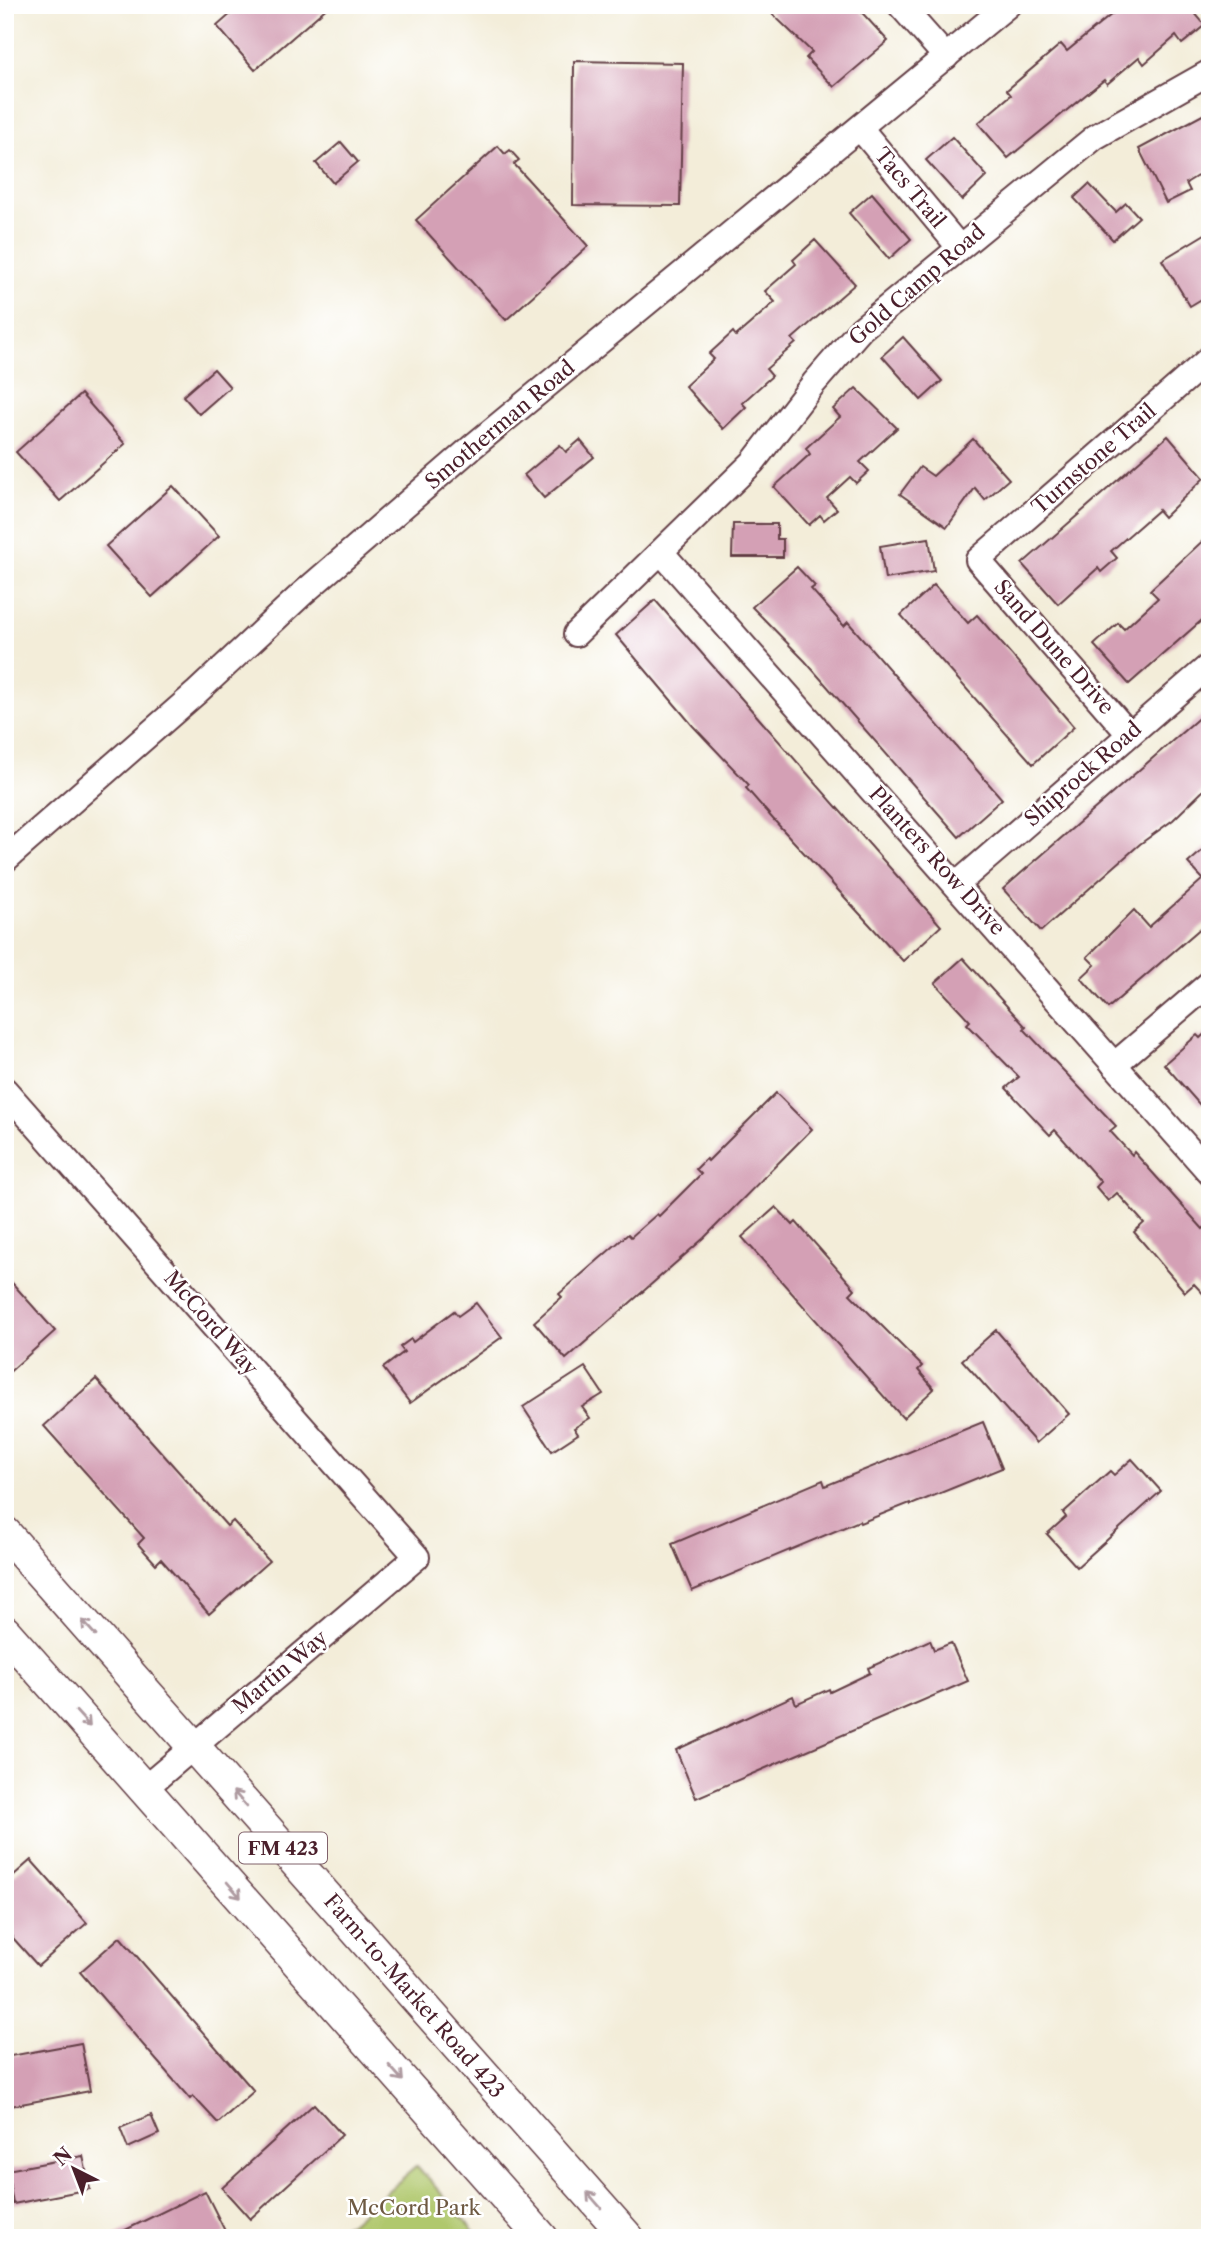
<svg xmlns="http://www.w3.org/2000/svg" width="1215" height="2243" font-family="'Libre Caslon Text',serif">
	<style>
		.green { fill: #b0c86d; stroke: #7d744c; stroke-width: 2 }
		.building { fill: #d4a0b5 }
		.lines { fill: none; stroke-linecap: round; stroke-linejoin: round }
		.minor-casing { stroke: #633e45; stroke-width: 28 }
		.major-casing { stroke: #633e45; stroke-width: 35 }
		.minor { stroke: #fff; stroke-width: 24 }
		.major { stroke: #fff; stroke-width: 32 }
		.oneway { stroke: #ae9aa0 }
		.labels { text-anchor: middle; stroke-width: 5; stroke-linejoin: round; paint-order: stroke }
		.shield { fill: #fff; stroke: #80626b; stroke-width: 2 }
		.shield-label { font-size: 19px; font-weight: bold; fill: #4a1f2b }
		.street-label { font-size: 21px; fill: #4a1f2b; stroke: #fff }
		.park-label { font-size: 21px; fill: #6e5a42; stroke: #fff }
	</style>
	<rect width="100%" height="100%" fill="#fff"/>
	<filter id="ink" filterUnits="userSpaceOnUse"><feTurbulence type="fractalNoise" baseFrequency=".0143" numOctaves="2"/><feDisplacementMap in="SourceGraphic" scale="14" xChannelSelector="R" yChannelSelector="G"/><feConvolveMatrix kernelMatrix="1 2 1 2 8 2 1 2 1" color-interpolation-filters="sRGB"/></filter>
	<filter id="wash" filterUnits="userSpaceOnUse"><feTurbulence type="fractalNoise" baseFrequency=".00686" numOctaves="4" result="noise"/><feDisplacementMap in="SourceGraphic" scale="28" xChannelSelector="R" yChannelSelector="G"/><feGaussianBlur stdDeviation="1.57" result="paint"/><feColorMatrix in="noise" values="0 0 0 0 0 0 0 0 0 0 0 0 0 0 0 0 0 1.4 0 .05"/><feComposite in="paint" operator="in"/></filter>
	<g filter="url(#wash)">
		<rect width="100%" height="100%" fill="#f3edd9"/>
		<!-- green -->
		<path class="green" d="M417,2166L480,2238H315L350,2223Z"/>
		<g id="blocks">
			<!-- building -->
			<g class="building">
				<path d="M241,5H330L255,70L217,26Z"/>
				<path d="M763,5H855L888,41L834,87L806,58L812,52Z"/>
				<path d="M1123,5H1188L1205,25L1182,44L1176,36L1144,64L1139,57L1107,84L1104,80L1008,158L978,123L1011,95L1007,90L1061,44L1067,51Z"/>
				<path d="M574,61L683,63L680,206L573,205Z"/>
				<path d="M1210,111V168L1186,183L1190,191L1166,203L1139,149Z"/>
				<path d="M952,137L987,176L962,200L926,160Z"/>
				<path d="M341,142L358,162L333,183L316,163Z"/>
				<path d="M498,146L505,154L510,150L519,160L514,164L588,246L506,320L416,220Z"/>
				<path d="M1089,184L1116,212L1126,203L1139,217L1113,240L1074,198Z"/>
				<path d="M872,193L911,239L889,259L849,213Z"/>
				<path d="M1210,231V294L1190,306L1162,260Z"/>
				<path d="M815,240L855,284L792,339L796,343L766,369L772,376L742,403L746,407L723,429L685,386L714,359L709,354L733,332L736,336L775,302L765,291L796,264L793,260Z"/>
				<path d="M903,337L942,381L921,400L882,356Z"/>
				<path d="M214,369L230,387L199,414L183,396Z"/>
				<path d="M856,388L897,428L860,462L869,471L856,483L850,477L827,498L837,509L824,520L820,515L809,525L774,487L810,454L806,448L840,417L833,409Z"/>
				<path d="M81,394L125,444L60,501L16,452Z"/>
				<path d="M1168,436L1204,478L1164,517L1158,510L1111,551L1117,558L1101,572L1098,568L1058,604L1022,564Z"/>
				<path d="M973,439L1009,479L985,500L975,488L947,527L900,494L920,467L933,476Z"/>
				<path d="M580,440L594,457L544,498L524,475L560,445L566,452Z"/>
				<path d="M173,486L219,536L152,597L106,546Z"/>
				<path d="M733,524H777V539H783V557H732Z"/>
				<path d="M1210,534V613L1129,684L1094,645L1118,623L1124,629L1158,598L1150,590Z"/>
				<path d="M929,538L934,571L885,579L880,546Z"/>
				<path d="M797,567L815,586L811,589L844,626L848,622L1002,799L959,837L805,661L752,607Z"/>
				<path d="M934,585L968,623L977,615L1074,727L1033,764L901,615Z"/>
				<path d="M655,600L941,926L903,961L773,819L746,788L749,785L693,726L616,635Z"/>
				<path d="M1210,708V784L1173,820L1140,844L1041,931L1003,889Z"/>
				<path d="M1210,844V920L1108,1008L1081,978L1095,965L1087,957L1134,910L1149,927L1203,879L1188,863Z"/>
				<path d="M963,958L1026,1027L1024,1029L1116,1126L1110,1131L1132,1155L1134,1152L1203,1229L1210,1223V1301L1194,1284L1185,1292L1134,1232L1144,1223L1117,1193L1108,1201L1096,1187L1101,1182L1055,1130L1050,1135L1006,1088L1019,1077L967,1024L970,1021L935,983Z"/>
				<path d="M1210,1029V1096L1200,1105L1164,1064L1197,1035L1200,1038Z"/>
				<path d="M776,1093L812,1129L704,1238L566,1359L534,1322L562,1297L559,1294L628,1234L631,1237L657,1214L659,1216L701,1174L696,1169L706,1159L708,1161Z"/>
				<path d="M776,1207L793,1225L796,1222L855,1289L850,1294L922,1366L918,1370L934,1389L903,1418L742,1237Z"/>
				<path d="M5,1275L55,1331L5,1376Z"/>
				<path d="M476,1303L502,1337L410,1403L383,1368L404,1352L400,1347L411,1339L413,1342L454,1311L458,1316Z"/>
				<path d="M996,1330L1069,1414L1036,1443L962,1360Z"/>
				<path d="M585,1367L603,1394L582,1407L590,1418L574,1428L578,1434L552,1451L523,1407Z"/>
				<path d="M96,1379L227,1526L233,1521L269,1561L209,1614L161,1559L156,1564L138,1544L144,1538L44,1426Z"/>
				<path d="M983,1422L1002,1468L911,1505L910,1503L860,1523L859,1521L692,1591L672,1544L823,1480L825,1486Z"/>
				<path d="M1132,1459L1161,1491L1077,1567L1047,1534L1066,1517L1063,1513L1110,1471L1114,1475Z"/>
				<path d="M930,1640L934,1650L951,1643L968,1681L696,1798L676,1750L793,1696L796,1704L829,1689L830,1692L870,1673L868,1668Z"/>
				<path d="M31,1860L87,1923L38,1966L5,1929V1883Z"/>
				<path d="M120,1937L254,2091L218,2123L193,2096L190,2099L80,1972Z"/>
				<path d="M81,2043L90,2091L5,2107V2057Z"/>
				<path d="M314,2104L342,2135L250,2219L222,2188Z"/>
				<path d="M151,2115L159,2134L128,2148L120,2128Z"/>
				<path d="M83,2156L90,2189L13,2204L7,2170Z"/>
				<path d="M205,2191L226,2233L216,2238H109Z"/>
			</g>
		</g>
	</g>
	<g filter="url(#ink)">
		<use href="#blocks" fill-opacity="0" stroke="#633e45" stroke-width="2"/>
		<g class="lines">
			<!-- minor casing -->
			<g class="minor-casing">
				<g id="minor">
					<path d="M900,5L946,57"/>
					<path d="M860,128L959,247"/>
					<path d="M661,552L1210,1173"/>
					<path d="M576,634L753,462L814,383L861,329L1095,137L1210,72"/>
					<path d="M1129,734L978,560L1210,358"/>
					<path d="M5,860L197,692L302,594L472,447L1008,5"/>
					<path d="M957,884L1210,665"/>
					<path d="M1114,1065L1210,983"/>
					<path d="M5,1090L417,1557L145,1788"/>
				</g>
			</g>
			<!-- major casing -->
			<g class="major-casing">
				<g id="major">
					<path d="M5,1533L628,2238"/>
					<path d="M5,1632L542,2238"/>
				</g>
			</g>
			<!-- minor -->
			<use href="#minor" class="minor"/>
			<!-- major -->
			<use href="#major" class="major"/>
		</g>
		<!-- one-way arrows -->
		<defs><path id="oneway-shaft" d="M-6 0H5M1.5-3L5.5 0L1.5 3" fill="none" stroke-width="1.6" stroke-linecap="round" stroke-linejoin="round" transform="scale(1.75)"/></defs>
		<g class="oneway">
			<use href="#oneway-shaft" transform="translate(89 1628) rotate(-132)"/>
			<use href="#oneway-shaft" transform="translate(83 1719) rotate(48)"/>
			<use href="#oneway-shaft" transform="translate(240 1799) rotate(-131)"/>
			<use href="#oneway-shaft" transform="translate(234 1890) rotate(49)"/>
			<use href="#oneway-shaft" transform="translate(396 2073) rotate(48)"/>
			<use href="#oneway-shaft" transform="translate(594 2200) rotate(-131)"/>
		</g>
	</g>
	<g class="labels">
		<!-- shield labels -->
		<rect class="shield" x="239" y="1832.5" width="88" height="31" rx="5"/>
		<g class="shield-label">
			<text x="283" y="1855">FM 423</text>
		</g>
		<!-- street labels -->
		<g class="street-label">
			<text transform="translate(910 188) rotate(50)" y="7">Tacs Trail</text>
			<text transform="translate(917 285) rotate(-41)" y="7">Gold Camp Road</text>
			<text transform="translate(500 425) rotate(-40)" y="7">Smotherman Road</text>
			<text transform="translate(1094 459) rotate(-41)" y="7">Turnstone Trail</text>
			<text transform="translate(1054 647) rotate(49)" y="7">Sand Dune Drive</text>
			<text transform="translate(1083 774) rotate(-41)" y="7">Shiprock Road</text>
			<text transform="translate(937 861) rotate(48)" y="7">Planters Row Drive</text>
			<text transform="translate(211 1323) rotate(49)" y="7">McCord Way</text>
			<text transform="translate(280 1672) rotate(-40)" y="7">Martin Way</text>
			<text transform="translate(414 1996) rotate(49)" y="7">Farm-to-Market Road 423</text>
		</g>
		<!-- park labels -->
		<g class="park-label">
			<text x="414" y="2215">McCord Park</text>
		</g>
	</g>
	<!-- margin -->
	<rect width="1215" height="2243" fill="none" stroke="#fff" stroke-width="28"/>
	<!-- north arrow -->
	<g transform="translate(74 2169) rotate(318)" stroke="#ffffff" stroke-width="5" paint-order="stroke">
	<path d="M0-5L12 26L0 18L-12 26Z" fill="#4a1f2b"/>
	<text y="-10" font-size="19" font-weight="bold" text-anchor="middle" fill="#4a1f2b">N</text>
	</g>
</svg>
